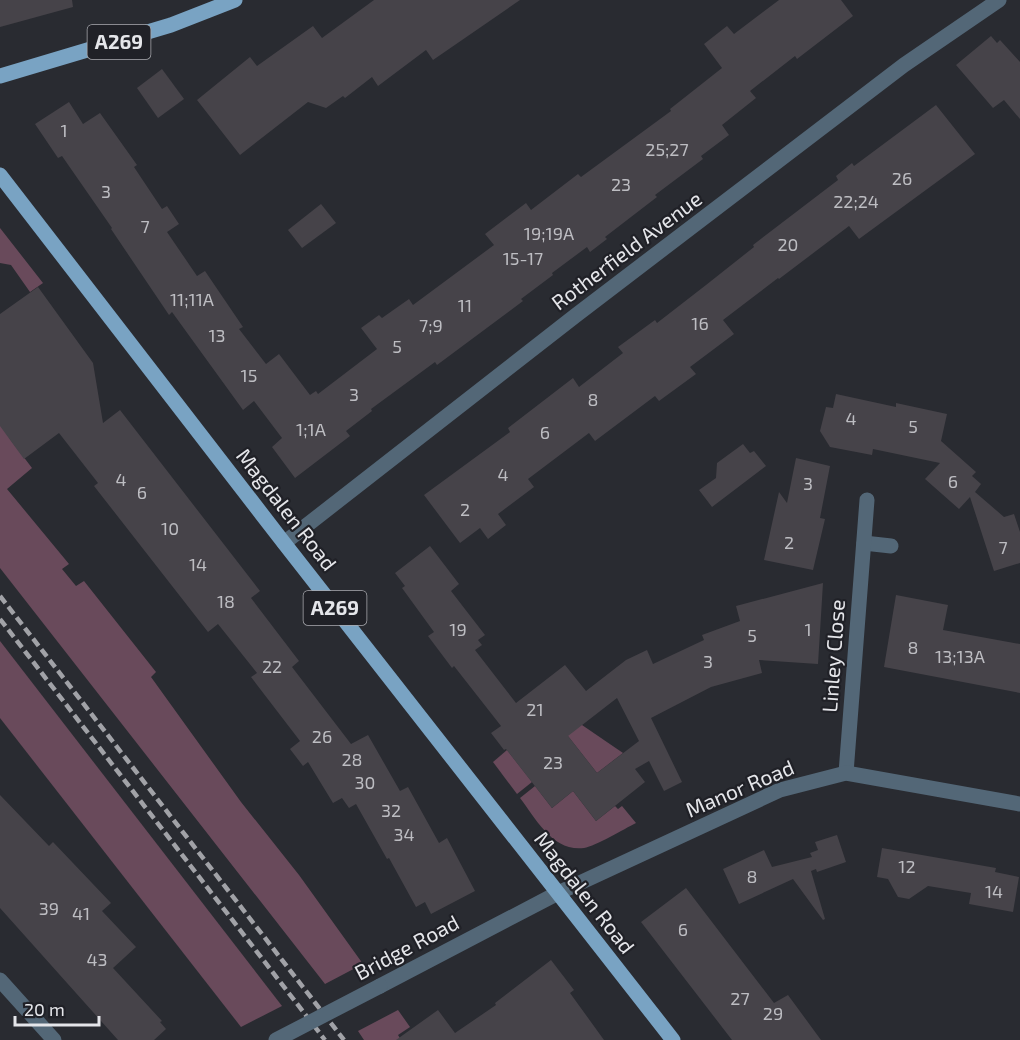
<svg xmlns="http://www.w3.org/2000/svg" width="1020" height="1040" font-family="'Exo 2',sans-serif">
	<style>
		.grass { fill: #694a5b }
		.building { fill: #464349; fill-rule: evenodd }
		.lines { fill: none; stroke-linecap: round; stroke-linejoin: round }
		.street { stroke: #536777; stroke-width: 15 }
		.primary { stroke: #79a3c3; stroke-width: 15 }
		.rail { stroke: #a1a2a7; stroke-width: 4.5; stroke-dasharray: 9 4.5; stroke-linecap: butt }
		.street-bridge { stroke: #536777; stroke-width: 15 }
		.labels { text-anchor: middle; stroke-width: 4.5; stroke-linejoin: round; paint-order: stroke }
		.number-label { font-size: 18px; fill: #bdbdc2 }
		.shield { fill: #202127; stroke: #aaabb0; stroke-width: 1.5 }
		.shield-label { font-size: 20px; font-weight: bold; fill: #e5e6ea }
		.street-label { font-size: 21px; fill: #e5e6ea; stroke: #202127 }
	</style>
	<rect width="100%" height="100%" fill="#292b31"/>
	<!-- grass -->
	<g class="grass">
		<path d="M0,228L43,283L30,292L11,265L0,263Z"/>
		<path d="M0,416L10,439L32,468L7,489L69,564L62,569L76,586L84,581L156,672L151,677L241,802L299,875L363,964L325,984L0,568Z"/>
		<path d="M0,641L282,1006L241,1027L0,718Z"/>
		<path d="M553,717L582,725L623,753L597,773Z"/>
		<path d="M507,750L532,782L517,794L493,762Z"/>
		<path d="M535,786L552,808L573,791L596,821L615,806L618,809L622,806L636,823C624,829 596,846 584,848C553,852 536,819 520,798Z"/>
		<path d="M398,1010L410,1027L398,1035L401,1040H364L358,1031Z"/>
	</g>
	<!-- building -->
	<g class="building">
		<path d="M0,0H72L73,7L0,27Z"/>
		<path d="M374,0H520L433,60L426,50L378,86L372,77L345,98L343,96L326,108L308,102L240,155L197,100L250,57L257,66L313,26L322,38Z"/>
		<path d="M779,0H841L853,16L797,59L795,56L750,91L756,98L722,125L729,135L701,156L703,159L655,195L657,197L605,237L607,239L590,252L587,247L552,273L553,275L521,299L523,301L437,365L435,362L371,409L372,411L346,431L350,436L295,478L272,447L282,438L254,401L243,410L172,312L169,315L111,229L112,228L62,156L58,158L35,124L69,102L83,124L100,113L137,165L134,167L162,209L167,206L179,224L167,232L197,276L205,271L243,327L239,329L266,364L279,354L310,395L316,391L318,394L377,349L361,328L379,315L382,318L409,299L413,305L494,245L485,234L526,203L531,210L578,174L581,177L671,111L670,109L722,68L704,44L727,26L734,34Z"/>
		<path d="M991,36L997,43L1000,40L1020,62V119L1004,100L993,108L956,65Z"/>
		<path d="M162,69L184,99L158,118L137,88Z"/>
		<path d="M936,105L975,154L859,239L849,226L779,279L778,278L723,320L734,334L690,367L696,374L659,401L655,396L595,441L589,433L528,479L534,487L498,514L506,525L488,539L480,528L460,543L424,495L510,432L508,428L573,378L579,387L623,353L618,347L655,320L657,323L706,285L754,247L753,245L838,180L836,176L852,163L854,166Z"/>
		<path d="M321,204L336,223L302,248L288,230Z"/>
		<path d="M38,287L93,363L103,423L120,410L260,591L251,598L299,661L292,667L351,744L368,735L400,791L408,787L439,843L447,838L475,891L431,914L425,902L416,907L389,858L387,859L356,804L349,808L342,798L333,803L308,762L303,766L290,749L300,741L251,677L257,673L218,624L208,632L94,486L98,483L59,433L24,459L13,444L0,426V314Z"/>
		<path d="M836,394L896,407V403L947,414L941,441L976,472L972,476L981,484L975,492L1004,517L1014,514L1020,532V563L994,571L970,497L959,509L925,479L940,463L873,449L872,455L830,447L820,431L826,407L833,408Z"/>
		<path d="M743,444L750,453L754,451L766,466L712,507L699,490L716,478L717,463Z"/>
		<path d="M796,458L830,466L820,518L825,519L813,570L764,560L779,492L787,503Z"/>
		<path d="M430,546L459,584L451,591L485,635L478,640L482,645L475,650L516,703L565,665L586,691L626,660L647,650L653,664L704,640L702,635L740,621L736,606L823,583L818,664L759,660L762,673L711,687L651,718L682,782L664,791L649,761L635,769L645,782L596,821L573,791L552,808L506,749L504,750L491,733L501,726L454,666L452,668L428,636L434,632L402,588L405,586L395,573ZM617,698L639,741L597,773L568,736Z"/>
		<path d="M896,595L948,605L943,630L1020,644V693L884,667Z"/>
		<path d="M0,795L49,846L53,842L111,903L102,911L136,947L113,968L162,1021L160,1022L166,1029L154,1040H118L0,908Z"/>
		<path d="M837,835L846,862L817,872L816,869L811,871L825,919L823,920L793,879L739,904L723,869L764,850L772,867L812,857L810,853L818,850L815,842Z"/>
		<path d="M882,848L996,868L995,872L1019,877L1013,912L969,904L971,893L928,886L909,899L898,897L888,879L877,877Z"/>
		<path d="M686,888L774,1003L788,995L821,1040H732L641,922Z"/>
		<path d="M551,960L574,990L570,993L604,1040H396L438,1010L455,1033L496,1005L495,1003Z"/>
	</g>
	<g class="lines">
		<!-- street -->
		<g class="street">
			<path d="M284,543L575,316L904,65L999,0"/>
			<path d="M864,543L891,546"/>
			<path d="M846,773L867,500"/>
			<path d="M0,980L54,1040"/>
			<path d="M380,986L558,893L780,790L846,773L1020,804"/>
		</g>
		<!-- primary -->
		<g class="primary">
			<path d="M0,76L171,25L235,0"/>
			<path d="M0,175L284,543L673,1040"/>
		</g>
		<!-- rail -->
		<g class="rail">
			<path d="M0,596L344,1040"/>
			<path d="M0,619L325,1040"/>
		</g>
		<!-- street-bridge -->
		<path class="street-bridge" d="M276,1040L380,986"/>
	</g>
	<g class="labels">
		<!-- number labels -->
		<g class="number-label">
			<text x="64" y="137">1</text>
			<text x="667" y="156">25;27</text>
			<text x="902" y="185">26</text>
			<text x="621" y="191">23</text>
			<text x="106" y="198">3</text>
			<text x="856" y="208">22;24</text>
			<text x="145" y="233">7</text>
			<text x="549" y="240">19;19A</text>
			<text x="788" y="251">20</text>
			<text x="523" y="265">15-17</text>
			<text x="192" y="306">11;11A</text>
			<text x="465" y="312">11</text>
			<text x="700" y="330">16</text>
			<text x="431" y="332">7;9</text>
			<text x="217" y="342">13</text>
			<text x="397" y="353">5</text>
			<text x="249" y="382">15</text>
			<text x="354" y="401">3</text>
			<text x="593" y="406">8</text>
			<text x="851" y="425">4</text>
			<text x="913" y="433">5</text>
			<text x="311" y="436">1;1A</text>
			<text x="545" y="439">6</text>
			<text x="503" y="481">4</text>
			<text x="121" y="486">4</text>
			<text x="953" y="488">6</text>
			<text x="808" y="490">3</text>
			<text x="142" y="499">6</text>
			<text x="465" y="516">2</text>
			<text x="170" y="535">10</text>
			<text x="789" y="549">2</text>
			<text x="1003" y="554">7</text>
			<text x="198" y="571">14</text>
			<text x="226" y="608">18</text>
			<text x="458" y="636">19</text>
			<text x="808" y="636">1</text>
			<text x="752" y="642">5</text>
			<text x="913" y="654">8</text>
			<text x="960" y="663">13;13A</text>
			<text x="708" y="668">3</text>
			<text x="272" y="673">22</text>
			<text x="535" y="716">21</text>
			<text x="322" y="743">26</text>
			<text x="352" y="766">28</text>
			<text x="553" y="769">23</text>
			<text x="365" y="789">30</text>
			<text x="391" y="817">32</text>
			<text x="404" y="841">34</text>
			<text x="907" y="873">12</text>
			<text x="752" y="883">8</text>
			<text x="994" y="898">14</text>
			<text x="49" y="915">39</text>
			<text x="81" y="920">41</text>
			<text x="683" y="936">6</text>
			<text x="97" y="966">43</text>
			<text x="740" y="1005">27</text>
			<text x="773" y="1020">29</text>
		</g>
		<!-- shield labels -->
		<g class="shield">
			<rect x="87.5" y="25" width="63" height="34" rx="4.5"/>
			<rect x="303.5" y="591" width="63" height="34" rx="4.5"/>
		</g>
		<g class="shield-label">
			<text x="119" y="49">A269</text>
			<text x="335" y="615">A269</text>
		</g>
		<!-- street labels -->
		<g class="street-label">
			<text transform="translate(627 251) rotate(-37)" y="7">Rotherfield Avenue</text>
			<text transform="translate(286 510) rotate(52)" y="7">Magdalen Road</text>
			<text transform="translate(834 656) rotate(-86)" y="7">Linley Close</text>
			<text transform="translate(740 789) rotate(-23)" y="7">Manor Road</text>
			<text transform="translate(584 893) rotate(52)" y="7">Magdalen Road</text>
			<text transform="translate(407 948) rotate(-28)" y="7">Bridge Road</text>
		</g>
	</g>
	<!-- scale -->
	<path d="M15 1016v9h84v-9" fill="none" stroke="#e5e6ea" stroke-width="3"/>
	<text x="24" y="1016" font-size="18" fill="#e5e6ea" stroke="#202127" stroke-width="4.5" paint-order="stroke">20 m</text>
</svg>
